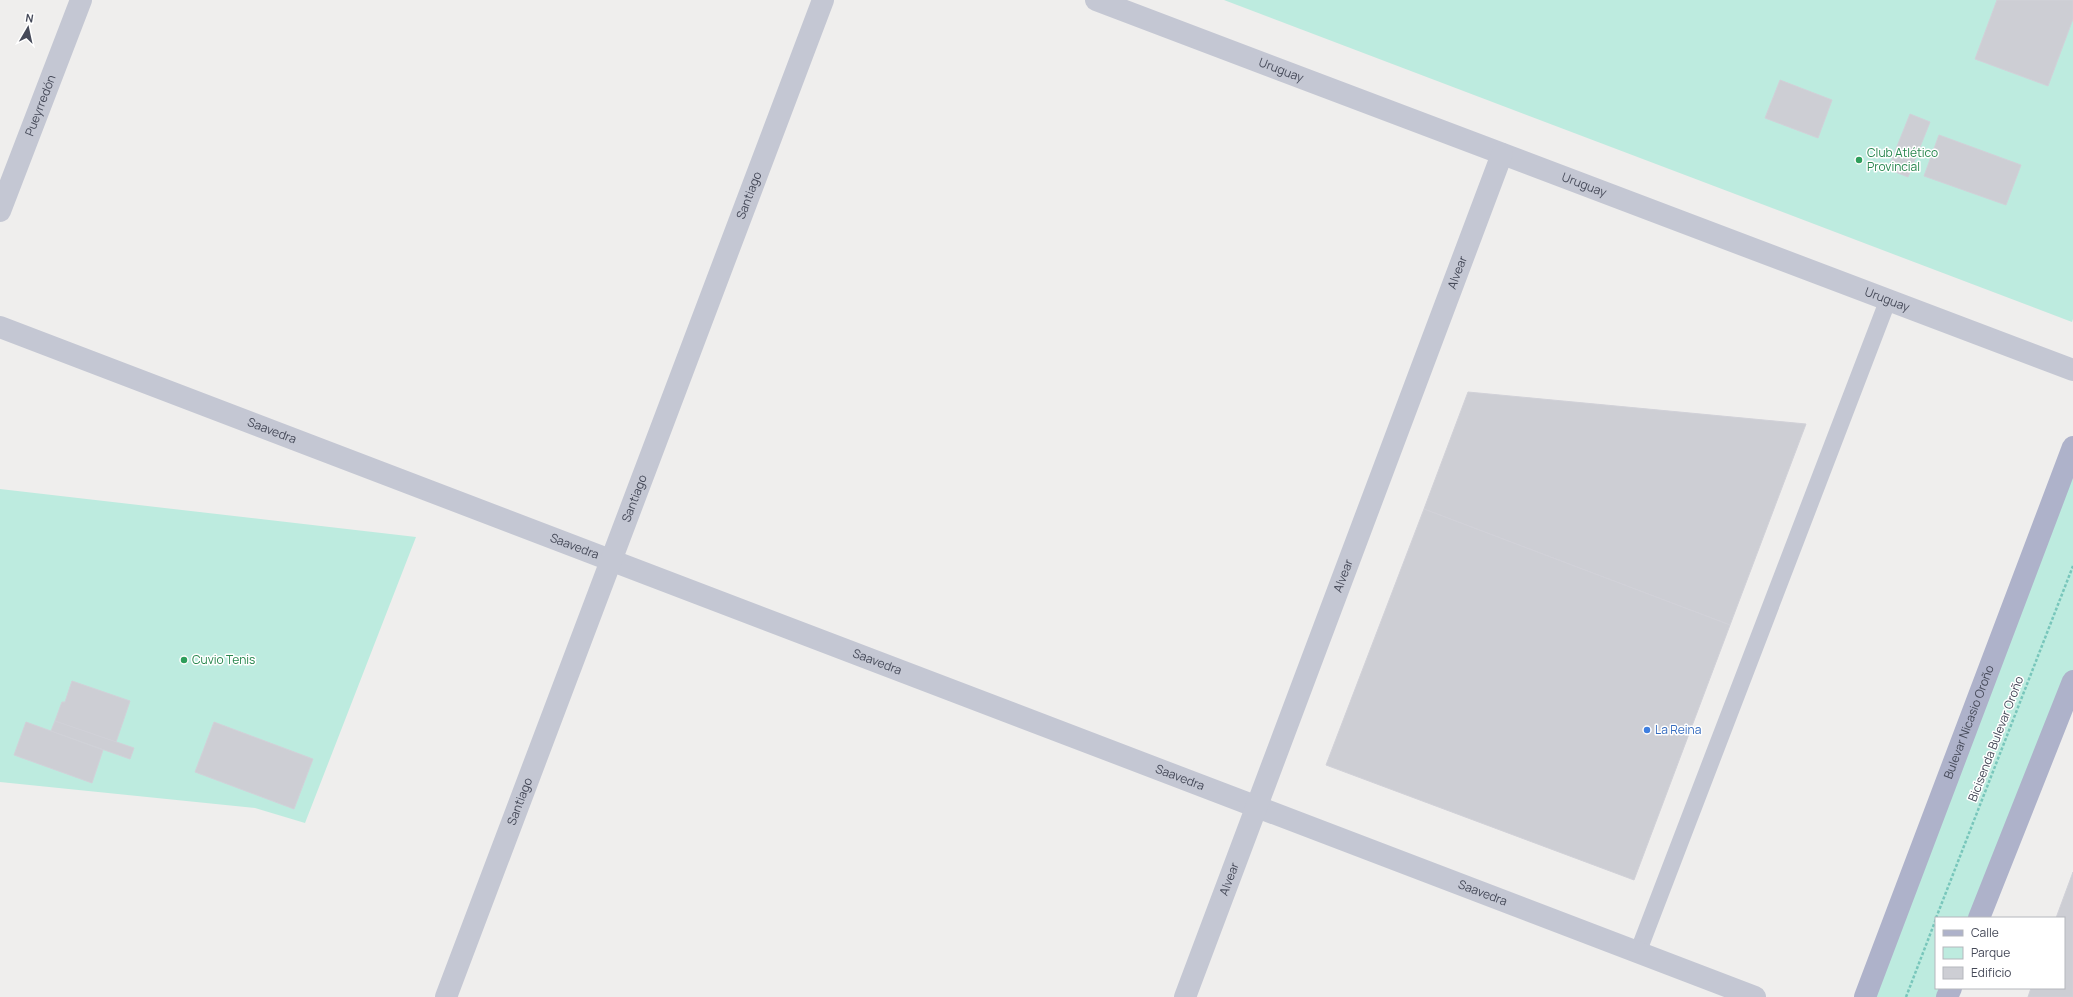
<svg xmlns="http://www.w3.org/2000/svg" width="2073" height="997" font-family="Manrope,sans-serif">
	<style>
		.green { fill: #bdebdf }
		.building { fill: #cdced4; stroke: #d1d1d8 }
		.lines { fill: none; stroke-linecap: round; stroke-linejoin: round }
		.path { stroke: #78c6bb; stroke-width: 2.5; stroke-dasharray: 3 2; stroke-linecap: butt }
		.service { stroke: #c4c7d3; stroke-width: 17 }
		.minor { stroke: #c4c7d3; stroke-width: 22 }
		.primary { stroke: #aeb2ca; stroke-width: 22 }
		.leisure-dot { fill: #2e9e5b; stroke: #fff; stroke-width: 1.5 }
		.shop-dot { fill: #3f7fe0; stroke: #fff; stroke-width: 1.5 }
		.labels { text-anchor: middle; stroke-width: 3; stroke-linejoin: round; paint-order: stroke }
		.street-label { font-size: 12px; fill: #464a59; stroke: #fff }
		.leisure-label { font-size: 12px; fill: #27864d; stroke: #fff; text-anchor: start }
		.shop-label { font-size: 12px; fill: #366cbe; stroke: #fff; text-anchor: start }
	</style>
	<rect width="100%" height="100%" fill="#efeeed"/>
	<!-- green -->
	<g class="green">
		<path d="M1224,0H2073V319L2072,322Z"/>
		<path d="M2073,447V681L1979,918H1936V988H1951L1947,997H1865Z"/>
		<path d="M0,489L416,537L305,823L255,808L0,782Z"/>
	</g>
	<!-- building -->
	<g class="building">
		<path d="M1997,0H2073V19L2048,86L1975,59Z"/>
		<path d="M1780,80L1832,100L1818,138L1765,118Z"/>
		<path d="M1910,114L1930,122L1908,177L1888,169Z"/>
		<path d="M1939,135L2021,165L2006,205L1924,176Z"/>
		<path d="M1468,392L1806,424L1730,625L1424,509Z"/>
		<path d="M1424,509L1730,625L1634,880L1326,765Z"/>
		<path d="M72,681L130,701L116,742L55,721L62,702H65Z"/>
		<path d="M55,721L134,748L130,759L51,731Z"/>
		<path d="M26,722L103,750L92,783L14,755Z"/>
		<path d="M214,722L313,759L294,809L195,772Z"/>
		<path d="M2073,872V997H2028L2031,988H2064V918H2056Z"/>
	</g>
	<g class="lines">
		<!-- path -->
		<g class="path">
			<path d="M1936,918L2073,566"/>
			<path d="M1906,997L1936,919"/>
		</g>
		<!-- service -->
		<path class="service" d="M1638,952L1888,300"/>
		<!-- minor -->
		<g class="minor">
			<path id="s1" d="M1096,0L2073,370"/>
			<path id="s2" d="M0,211L81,0"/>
			<path id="s3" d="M0,327L1755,997"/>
			<path id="s4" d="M446,997L823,0"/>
			<path id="s5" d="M1185,997L1502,154"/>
		</g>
		<!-- primary -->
		<g class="primary">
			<path d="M1979,918L2073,681"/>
			<path id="s6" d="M1865,997L2073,447"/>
			<path d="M1947,997L1951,988"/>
		</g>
	</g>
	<!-- markers -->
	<g class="leisure-dot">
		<circle cx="1859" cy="160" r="4"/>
		<circle cx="184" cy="660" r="4"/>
	</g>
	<circle class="shop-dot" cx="1647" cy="730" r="4"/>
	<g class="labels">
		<!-- street labels -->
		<g class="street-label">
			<text dy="4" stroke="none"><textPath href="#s1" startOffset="198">Uruguay</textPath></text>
			<text dy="4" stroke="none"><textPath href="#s2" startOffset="113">Pueyrredón</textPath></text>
			<text dy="4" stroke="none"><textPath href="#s1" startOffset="522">Uruguay</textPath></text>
			<text dy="4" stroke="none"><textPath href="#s4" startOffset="857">Santiago</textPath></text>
			<text dy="4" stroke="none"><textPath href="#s5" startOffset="774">Alvear</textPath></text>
			<text dy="4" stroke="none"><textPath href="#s1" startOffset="846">Uruguay</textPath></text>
			<text dy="4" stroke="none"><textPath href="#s3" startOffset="291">Saavedra</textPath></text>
			<text dy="4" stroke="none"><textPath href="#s4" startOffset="533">Santiago</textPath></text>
			<text dy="4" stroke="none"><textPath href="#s3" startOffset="615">Saavedra</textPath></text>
			<text dy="4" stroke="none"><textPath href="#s5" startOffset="450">Alvear</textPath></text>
			<text dy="4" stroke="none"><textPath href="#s3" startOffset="939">Saavedra</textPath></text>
			<text dy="4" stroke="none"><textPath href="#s6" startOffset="294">Bulevar Nicasio Oroño</textPath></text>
			<text transform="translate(1996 739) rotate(-69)" y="4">Bicisenda Bulevar Oroño</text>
			<text dy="4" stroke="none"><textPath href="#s3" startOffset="1263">Saavedra</textPath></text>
			<text dy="4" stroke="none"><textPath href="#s4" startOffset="209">Santiago</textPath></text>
			<text dy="4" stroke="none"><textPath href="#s5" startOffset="126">Alvear</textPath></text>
			<text dy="4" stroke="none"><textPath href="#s3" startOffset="1587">Saavedra</textPath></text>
		</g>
		<!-- leisure labels -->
		<g class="leisure-label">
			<text x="1867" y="157">Club Atlético<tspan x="1867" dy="14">Provincial</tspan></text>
			<text x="192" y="664">Cuvio Tenis</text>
		</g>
		<!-- shop labels -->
		<g class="shop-label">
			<text x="1655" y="734">La Reina</text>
		</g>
	</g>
	<!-- legend -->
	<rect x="1935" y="917" width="130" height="72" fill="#ffffff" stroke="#b5b7bd"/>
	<rect x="1943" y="930" width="20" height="6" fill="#aeb2ca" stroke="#b5b7bd"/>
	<text x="1971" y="937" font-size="12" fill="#464a59">Calle</text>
	<rect x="1943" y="947" width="20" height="12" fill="#bdebdf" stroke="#b5b7bd"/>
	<text x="1971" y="957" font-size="12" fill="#464a59">Parque</text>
	<rect x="1943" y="967" width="20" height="12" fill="#cdced4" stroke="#b5b7bd"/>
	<text x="1971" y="977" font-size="12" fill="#464a59">Edificio</text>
	<!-- north arrow -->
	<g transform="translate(28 28) rotate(9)" stroke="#ffffff" stroke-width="3" paint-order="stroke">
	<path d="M0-3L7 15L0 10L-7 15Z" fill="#464a59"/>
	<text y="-6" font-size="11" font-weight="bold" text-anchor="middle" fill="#464a59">N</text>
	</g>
</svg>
